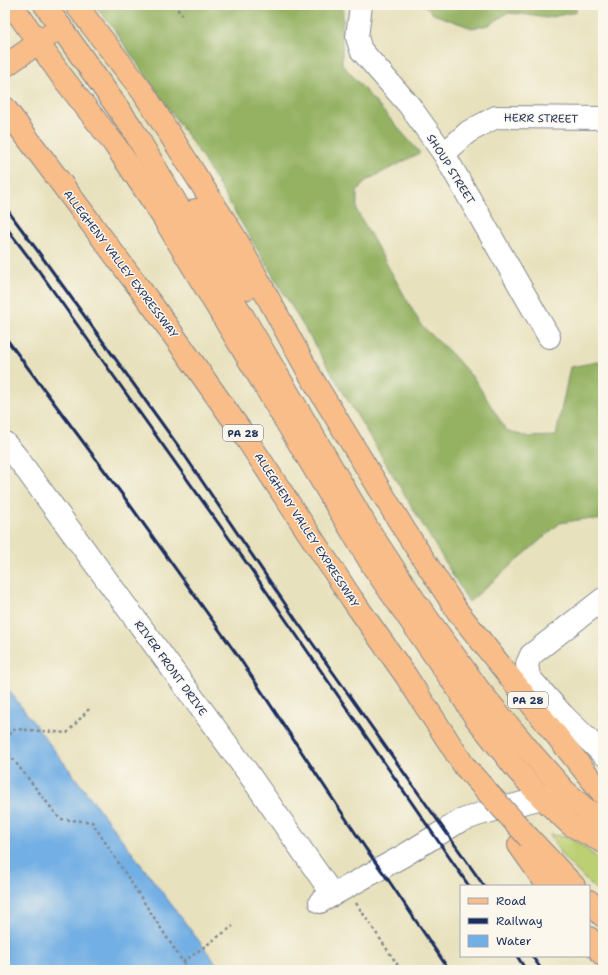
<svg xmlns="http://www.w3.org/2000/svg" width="608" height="975" font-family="'Shantell Sans',sans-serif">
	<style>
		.green { fill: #bccf72; stroke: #6c7f68 }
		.forest { fill: #95b264; stroke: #587061 }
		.water { fill: #72afe4; stroke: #466fa1 }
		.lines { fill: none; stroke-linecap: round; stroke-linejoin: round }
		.minor-casing { stroke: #82888e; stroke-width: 24 }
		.major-casing { stroke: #82888e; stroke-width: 24 }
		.highway-casing { stroke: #82888e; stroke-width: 24 }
		.path { stroke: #82888e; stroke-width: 2.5; stroke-dasharray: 3 3; stroke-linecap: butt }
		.minor { stroke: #fff; stroke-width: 22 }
		.major { stroke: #f8bd89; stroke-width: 22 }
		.highway { stroke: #f8bd89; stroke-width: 22 }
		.rail { stroke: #1b2f5e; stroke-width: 3 }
		.highway-bridge-casing { stroke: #82888e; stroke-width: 24; stroke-linecap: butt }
		.highway-bridge { stroke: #f8bd89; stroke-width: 22 }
		.labels { text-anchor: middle; stroke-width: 3; stroke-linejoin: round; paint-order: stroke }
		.shield { fill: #fbf7ec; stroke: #5e6b89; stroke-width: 1 }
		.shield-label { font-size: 10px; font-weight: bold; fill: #1b2f5e }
		.street-label { font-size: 11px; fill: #1b2f5e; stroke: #fbf7ec }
	</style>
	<rect width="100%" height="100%" fill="#fbf7ec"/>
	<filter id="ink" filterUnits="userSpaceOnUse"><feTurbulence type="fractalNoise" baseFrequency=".025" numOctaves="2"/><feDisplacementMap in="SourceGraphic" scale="8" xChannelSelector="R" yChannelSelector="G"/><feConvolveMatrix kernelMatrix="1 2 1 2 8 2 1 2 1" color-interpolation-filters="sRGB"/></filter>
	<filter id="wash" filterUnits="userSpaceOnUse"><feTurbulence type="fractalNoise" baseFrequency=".012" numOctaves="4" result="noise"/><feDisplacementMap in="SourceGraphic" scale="16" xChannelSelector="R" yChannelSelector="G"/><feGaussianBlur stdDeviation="0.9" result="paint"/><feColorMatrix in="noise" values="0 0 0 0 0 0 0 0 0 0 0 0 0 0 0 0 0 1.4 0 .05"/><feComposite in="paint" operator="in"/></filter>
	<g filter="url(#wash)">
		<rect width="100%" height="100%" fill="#e8e1bd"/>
		<!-- green -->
		<path class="green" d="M550,834L569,838L583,846L603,863V897L562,856Z"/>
		<!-- forest -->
		<g class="forest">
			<path d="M94,5H343L342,64L420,153L367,180L357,191V211L421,325L452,354L475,380L506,430L528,437L556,436L570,367L603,361V520L584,519L560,523L469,602L200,154L110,24Z"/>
			<path d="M424,5H576V12L547,18L521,14L507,13L489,25L472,28L433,14Z"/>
		</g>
		<!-- water -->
		<path class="water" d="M5,684V685L221,970H5Z"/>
	</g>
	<g filter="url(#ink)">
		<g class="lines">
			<!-- minor casing -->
			<g class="minor-casing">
				<g id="minor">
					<path d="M361,5L357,37L361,50L409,105L444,154L549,337"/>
					<path d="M444,154L468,132L496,117L603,118"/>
					<path d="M5,443L16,456L246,770L333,895"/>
					<path d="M603,599L531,655L527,664L529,677L563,715L603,754"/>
					<path d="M320,902L403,856L460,821L480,814L542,798L558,793"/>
				</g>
			</g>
			<!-- major casing -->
			<g class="major-casing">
				<path id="major" d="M5,66L61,27"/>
			</g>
			<!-- highway casing -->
			<g class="highway-casing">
				<g id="highway">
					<path d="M12,5L60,74L115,145L163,217L374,568L457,688L475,717L517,770L542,798L571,825L603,842"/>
					<path d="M45,5L132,128L287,391L368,529L415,601L479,690L534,756L565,791L587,810L603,819"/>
					<path d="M76,5L143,92L236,239L310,375L404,529L458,612L603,794"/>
					<path d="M5,108L155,309L246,438L352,599L406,676L465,767"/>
					<path d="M196,210L248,288"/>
					<path d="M529,838L574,886"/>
					<path d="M519,845L548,886"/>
					<path d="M589,901L603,916"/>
					<path d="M589,938L603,955"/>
				</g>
			</g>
			<!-- path -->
			<g class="path">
				<path d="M173,5L183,15"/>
				<path d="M5,739L15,729L67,733L89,709"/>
				<path d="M5,749L60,819L92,822L188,970"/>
				<path d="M356,903L401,970"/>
				<path d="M183,962L233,926"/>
			</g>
			<!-- minor -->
			<use href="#minor" class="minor"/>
			<!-- major -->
			<use href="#major" class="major"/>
			<!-- highway -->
			<use href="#highway" class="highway"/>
			<!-- rail -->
			<g class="rail">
				<path d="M5,207L37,250L181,450L296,620L484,886"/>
				<path d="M5,226L39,271L253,572L469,886"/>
				<path d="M5,337L130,505L240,659L366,849L389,881L449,970"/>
				<path d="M517,956L526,970"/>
				<path d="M532,956L542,970"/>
			</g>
			<!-- highway-bridge casing -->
			<g class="highway-bridge-casing">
				<path id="highway-bridge" d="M465,767L529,838"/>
			</g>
			<!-- highway-bridge -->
			<use href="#highway-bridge" class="highway-bridge"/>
		</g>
	</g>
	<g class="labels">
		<!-- shield labels -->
		<g class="shield">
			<rect x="223" y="425" width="40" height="16" rx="3"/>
			<rect x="508" y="692" width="40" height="16" rx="3"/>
		</g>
		<g class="shield-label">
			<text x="243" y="437">PA 28</text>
			<text x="528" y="704">PA 28</text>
		</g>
		<!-- street labels -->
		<g class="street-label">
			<text transform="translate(541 118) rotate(1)" y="4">HERR STREET</text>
			<text transform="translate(451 169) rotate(58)" y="4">SHOUP STREET</text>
			<text transform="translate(121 264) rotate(53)" y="4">ALLEGHENY VALLEY EXPRESSWAY</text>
			<text transform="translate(307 530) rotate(57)" y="4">ALLEGHENY VALLEY EXPRESSWAY</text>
			<text transform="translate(171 668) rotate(54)" y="4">RIVER FRONT DRIVE</text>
		</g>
	</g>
	<!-- margin -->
	<rect width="608" height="975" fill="none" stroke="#fbf7ec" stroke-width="20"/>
	<!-- legend -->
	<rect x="460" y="885" width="130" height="72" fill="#fbf7ec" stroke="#a1a7b3"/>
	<rect x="468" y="898" width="20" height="6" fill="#f8bd89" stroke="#a1a7b3"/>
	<text x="496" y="905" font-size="12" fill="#1b2f5e">Road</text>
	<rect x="468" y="918" width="20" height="6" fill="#1b2f5e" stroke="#a1a7b3"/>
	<text x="496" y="925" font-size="12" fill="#1b2f5e">Railway</text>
	<rect x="468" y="935" width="20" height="12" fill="#72afe4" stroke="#a1a7b3"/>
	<text x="496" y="945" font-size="12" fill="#1b2f5e">Water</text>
</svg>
